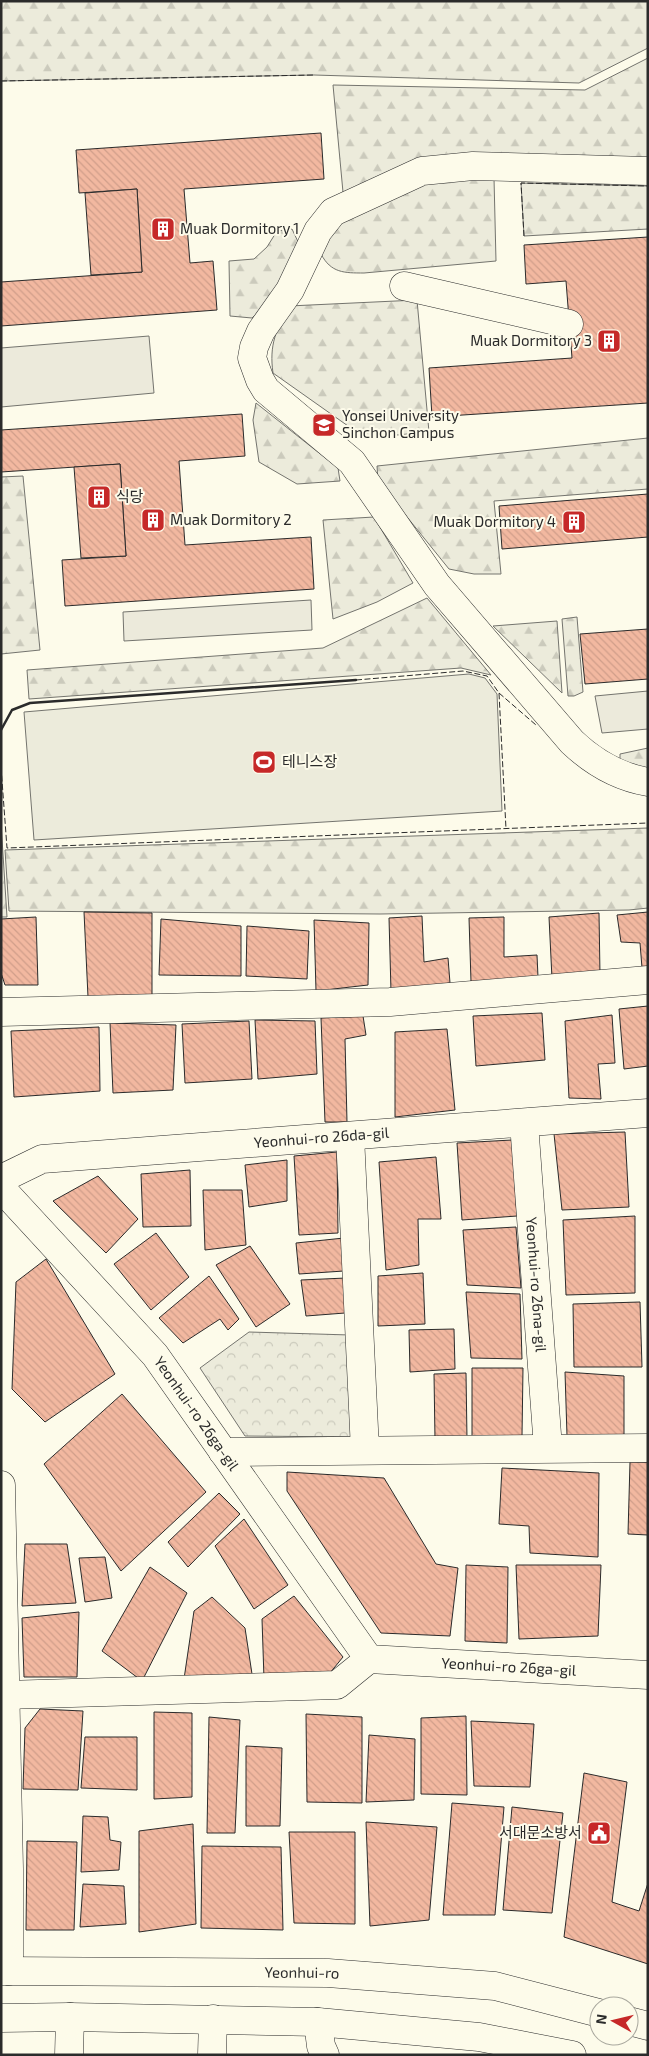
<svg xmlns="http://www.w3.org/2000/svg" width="649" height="2056" font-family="'Exo 2','Noto Sans KR',sans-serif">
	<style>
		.forest { fill: url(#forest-firs); stroke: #74746e }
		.park { fill: url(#park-crowns); stroke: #74746e }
		.garden { fill: #ecebdb; stroke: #74746e }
		.parking { fill: #eceadb; stroke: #74746e }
		.building { fill: url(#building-back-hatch); stroke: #2b2b2b }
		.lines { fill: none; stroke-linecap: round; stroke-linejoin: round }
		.minor-casing { stroke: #2b2b2b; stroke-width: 29 }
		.major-casing { stroke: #2b2b2b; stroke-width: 29 }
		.minor { stroke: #fdfbea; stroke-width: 28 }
		.major { stroke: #fdfbea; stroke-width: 28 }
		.fence { stroke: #2b2b2b; stroke-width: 1; stroke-dasharray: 6 2.5; stroke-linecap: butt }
		.wall { stroke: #2b2b2b; stroke-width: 2.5 }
		.labels { text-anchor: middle; stroke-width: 4; stroke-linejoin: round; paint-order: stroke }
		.poi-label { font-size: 15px; fill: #2b2b2b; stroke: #fdfbea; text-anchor: start }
		.street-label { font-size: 15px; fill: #2b2b2b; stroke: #fdfbea }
	</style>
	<defs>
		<pattern id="forest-firs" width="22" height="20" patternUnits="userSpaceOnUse" patternTransform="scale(1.25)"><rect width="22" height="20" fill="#ecebdb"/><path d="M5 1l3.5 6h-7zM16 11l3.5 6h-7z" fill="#cbcabc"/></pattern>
		<pattern id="park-crowns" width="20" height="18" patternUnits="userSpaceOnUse" patternTransform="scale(1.25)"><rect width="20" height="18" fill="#ecebdb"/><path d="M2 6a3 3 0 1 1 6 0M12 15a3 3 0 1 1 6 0" fill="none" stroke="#cbcabc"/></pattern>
		<pattern id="building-back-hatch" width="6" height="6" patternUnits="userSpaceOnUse" patternTransform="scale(1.25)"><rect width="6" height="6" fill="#f2b8a0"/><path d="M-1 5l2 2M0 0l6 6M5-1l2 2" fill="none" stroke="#d09e8a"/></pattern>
	</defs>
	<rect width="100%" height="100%" fill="#fdfbea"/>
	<!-- forest -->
	<g class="forest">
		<path d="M1,1H648V48L579,83L314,75L1,81Z"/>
		<path d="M648,58V162L522,158L344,203L333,85L585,90Z"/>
		<path d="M494,178L496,261L364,273C344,273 331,273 321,254L328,230L409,182Z"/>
		<path d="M521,183L648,186V229L524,236Z"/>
		<path d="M292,229L300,246L272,298L252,318L230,316L229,261L254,259L267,247L277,231Z"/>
		<path d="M417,300L429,432L365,438L273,373C269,345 276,330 289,306Z"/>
		<path d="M256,403L338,468L340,481L297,484L259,462L253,420Z"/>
		<path d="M648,438V489L494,501L501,574H474L449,569L378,481L377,466Z"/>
		<path d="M23,476L40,650L1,654V477Z"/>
		<path d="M374,517L413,583L377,602L333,619L323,520Z"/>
		<path d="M427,598L491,675L461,668L29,699L27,670L323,648Z"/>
		<path d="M577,617L583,692L574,696H568L562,619Z"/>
		<path d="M557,621L562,693L493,626Z"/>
		<path d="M648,748V770L620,762V754Z"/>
		<path d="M1,823L7,917H1Z"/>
		<path d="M648,828V908L629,910L380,914L9,911L5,850Z"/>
	</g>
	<!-- park -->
	<path class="park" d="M249,1332L350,1335L351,1437L245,1436L200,1368Z"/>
	<!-- garden -->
	<path class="garden" d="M469,674L485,678L497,694L502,811L34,840L24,712Z"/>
	<!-- parking -->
	<g class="parking">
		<path d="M149,336L154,393L1,407V348Z"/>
		<path d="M311,600L312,630L124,641L123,612Z"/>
		<path d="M648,691V729L602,733L595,696Z"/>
	</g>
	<!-- building -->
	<g class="building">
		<path d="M321,133L324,179L184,189L190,263L213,261L217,310L1,326V282L142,272L137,189L79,193L76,150Z"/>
		<path d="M137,189L142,272L91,275L85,193Z"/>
		<path d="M648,237V403L432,417L429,368L572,358L566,281L526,284L524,245Z"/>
		<path d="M242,414L245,456L179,461L185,545L311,537L314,589L65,606L62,560L126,556L120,464L1,472V430Z"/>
		<path d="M120,464L126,556L81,558L74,467Z"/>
		<path d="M648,494V537L502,549L499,506Z"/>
		<path d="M648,629V679L585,684L580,634Z"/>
		<path d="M84,912L152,913V997H88Z"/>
		<path d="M648,912V968H642L640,943L621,942L617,915Z"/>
		<path d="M599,913L600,975L552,979L549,917Z"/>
		<path d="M422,916L424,962L448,958L450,983L391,992L389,918Z"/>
		<path d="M36,917L38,985H5L1,973V919Z"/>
		<path d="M504,917V957L537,955L538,977L471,982L469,918Z"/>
		<path d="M161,919L241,926V976L159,975Z"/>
		<path d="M314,920L369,923L368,985L316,991Z"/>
		<path d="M247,926L309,931L307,979L246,976Z"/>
		<path d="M648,1006V1066L624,1069L619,1009Z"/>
		<path d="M542,1013L545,1060L476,1066L473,1016Z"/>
		<path d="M612,1015L615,1063L598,1064L601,1099L569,1098L565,1021Z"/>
		<path d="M363,1016L366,1035L345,1039L347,1122H325L321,1018Z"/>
		<path d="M255,1020L315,1021L317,1074L258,1079Z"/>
		<path d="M249,1021L252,1079L185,1083L182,1024Z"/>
		<path d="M110,1023L176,1025L173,1090L113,1093Z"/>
		<path d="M99,1027L100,1091L14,1097L11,1031Z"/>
		<path d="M447,1029L455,1110L395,1117V1032Z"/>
		<path d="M625,1132L629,1207L562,1210L554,1134Z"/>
		<path d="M512,1140L517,1216L462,1220L457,1143Z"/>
		<path d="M337,1152L338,1233L299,1235L294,1156Z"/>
		<path d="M436,1157L441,1219H418L419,1265L386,1270L379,1162Z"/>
		<path d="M287,1160V1201L249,1207L245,1165Z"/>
		<path d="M190,1170L191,1226L143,1227L141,1174Z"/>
		<path d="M98,1176L138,1219L106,1253L53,1201Z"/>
		<path d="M203,1190H242L246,1245L205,1250Z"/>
		<path d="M635,1216V1293L566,1295L563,1220Z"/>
		<path d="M516,1227L521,1288L467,1285L463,1230Z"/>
		<path d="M156,1233L189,1277L151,1310L114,1264Z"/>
		<path d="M344,1238V1271L299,1274L296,1243Z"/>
		<path d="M250,1246L290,1304L256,1327L216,1265Z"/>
		<path d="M46,1259L115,1374L45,1422L12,1389L16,1282Z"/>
		<path d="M423,1273L425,1324L378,1326V1276Z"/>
		<path d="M209,1276L239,1319L228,1330L220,1319L183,1343L159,1318Z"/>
		<path d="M346,1278L345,1313L306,1316L301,1280Z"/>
		<path d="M466,1292L520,1294L522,1359L471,1358Z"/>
		<path d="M640,1302L642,1367H574L573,1304Z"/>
		<path d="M454,1329L455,1369L410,1372L409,1330Z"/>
		<path d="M472,1368H523L522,1436L472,1438Z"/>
		<path d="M565,1372L624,1376V1440L567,1436Z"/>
		<path d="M466,1373L467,1439L435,1440L434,1374Z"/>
		<path d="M122,1394L206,1492L121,1571L44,1464Z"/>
		<path d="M630,1462H648V1535L628,1534Z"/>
		<path d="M502,1468L599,1473L598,1557L530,1553L529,1526L499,1524Z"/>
		<path d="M287,1472L384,1478L436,1564L458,1568L450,1636L381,1633L287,1491Z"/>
		<path d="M219,1493L240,1514L188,1567L168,1542Z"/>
		<path d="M244,1519L288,1585L254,1609L215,1546Z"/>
		<path d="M25,1544H67L76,1603L22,1606Z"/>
		<path d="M105,1557L112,1598L85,1602L79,1558Z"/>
		<path d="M466,1565L508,1567L507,1643L465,1641Z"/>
		<path d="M516,1565H601L598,1636L519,1639Z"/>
		<path d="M150,1567L187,1593L142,1681L102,1651Z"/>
		<path d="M294,1596L343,1657L325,1679H264L262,1619Z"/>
		<path d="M212,1597L245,1628L252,1674L184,1679L194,1611Z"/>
		<path d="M79,1612L77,1677H24L22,1618Z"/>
		<path d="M40,1709L83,1711L78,1790L23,1789L25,1728Z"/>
		<path d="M154,1712L192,1713V1797L154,1799Z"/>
		<path d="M306,1714L362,1717V1803L307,1802Z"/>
		<path d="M466,1716L467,1795L421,1794V1718Z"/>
		<path d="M209,1717L240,1720L235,1833H207Z"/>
		<path d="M471,1721L534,1724L530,1787L474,1786Z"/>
		<path d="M369,1735L415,1739L414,1800L366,1802Z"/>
		<path d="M85,1737H137V1790L81,1788Z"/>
		<path d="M246,1746L282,1748L280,1826H246Z"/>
		<path d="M584,1773L627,1782L612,1902L639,1911L648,1883V1964L564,1937Z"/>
		<path d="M452,1803L504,1807L495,1915H443Z"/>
		<path d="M512,1807L563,1813L552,1913L503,1910Z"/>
		<path d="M83,1816L108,1817L110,1840L121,1842L119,1870L81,1872Z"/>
		<path d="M366,1822L437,1827L429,1920L370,1926Z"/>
		<path d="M193,1824L196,1924L139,1932V1831Z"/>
		<path d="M289,1832H355V1924L294,1923Z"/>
		<path d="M27,1841L77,1842L74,1930H26Z"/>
		<path d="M202,1846L281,1847L283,1930L201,1928Z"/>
		<path d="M83,1884L124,1886L126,1924L80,1927Z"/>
	</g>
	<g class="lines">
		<!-- minor casing -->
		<g class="minor-casing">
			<g id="minor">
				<path d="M648,171L473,166L422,171L333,212L318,231L290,290L261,331L254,347L252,358L260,380L266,390L352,462L437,585L572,742C593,762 619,777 648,782"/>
				<path d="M404,286L569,324"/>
				<path d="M1,1012L390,1002L648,980"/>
				<path id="s1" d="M524,1123L548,1448"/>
				<path d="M350,1136L365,1450"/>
				<path id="s2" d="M1,1179L42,1159L648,1113"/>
				<path id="s3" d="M1,1188L155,1355L369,1659L648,1675"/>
				<path d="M223,1452L648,1448"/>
				<path d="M1,1485L9,1869V1971"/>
				<path d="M5,1695L337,1685L369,1659"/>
				<path d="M318,2022L321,2046L325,2055"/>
				<path d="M69,2055L70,2017"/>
				<path d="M212,2055L213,2019"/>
			</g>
		</g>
		<!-- major casing -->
		<g class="major-casing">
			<g id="major">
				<path id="s4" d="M1,1971L328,1973L495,1986L599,2013"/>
				<path d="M1,2018L70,2017L318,2022L479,2037L572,2055"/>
				<path d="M629,2021L648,2026"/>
			</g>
		</g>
		<!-- minor -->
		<use href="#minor" class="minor"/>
		<!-- major -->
		<use href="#major" class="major"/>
		<!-- fence -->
		<g class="fence">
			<path d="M1,81L314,75"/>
			<path d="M524,236L521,183L648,186"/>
			<path d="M356,680L463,671L487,676L499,693L506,829"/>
			<path d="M499,693L536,725"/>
			<path d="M1,767L7,848L648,823"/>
		</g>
		<!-- wall -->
		<path class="wall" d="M1,730L12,710L30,703L356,680"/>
	</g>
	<!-- icons -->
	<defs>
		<g id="building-square" transform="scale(1.25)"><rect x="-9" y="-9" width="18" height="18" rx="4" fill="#c62828" stroke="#fdfbea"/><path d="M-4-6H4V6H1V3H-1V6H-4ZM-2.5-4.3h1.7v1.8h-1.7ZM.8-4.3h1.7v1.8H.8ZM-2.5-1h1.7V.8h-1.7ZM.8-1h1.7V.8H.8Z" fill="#fff"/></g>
		<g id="university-square" transform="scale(1.25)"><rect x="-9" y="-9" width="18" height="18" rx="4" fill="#c62828" stroke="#fdfbea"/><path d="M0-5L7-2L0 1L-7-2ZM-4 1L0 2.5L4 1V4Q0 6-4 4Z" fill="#fff"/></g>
		<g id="stadium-square" transform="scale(1.25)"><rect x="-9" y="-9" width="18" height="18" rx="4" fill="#c62828" stroke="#fdfbea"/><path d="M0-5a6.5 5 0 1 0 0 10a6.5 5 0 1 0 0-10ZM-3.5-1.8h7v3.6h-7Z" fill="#fff"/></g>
		<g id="civic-square" transform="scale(1.25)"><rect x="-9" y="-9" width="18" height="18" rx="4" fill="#c62828" stroke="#fdfbea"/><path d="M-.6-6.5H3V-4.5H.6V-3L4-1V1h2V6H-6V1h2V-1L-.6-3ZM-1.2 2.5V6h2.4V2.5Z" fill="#fff"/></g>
	</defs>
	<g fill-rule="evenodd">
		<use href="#building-square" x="163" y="229"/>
		<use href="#building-square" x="609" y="341"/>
		<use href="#university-square" x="324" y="425"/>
		<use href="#building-square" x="99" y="497"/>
		<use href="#building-square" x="153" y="520"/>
		<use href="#building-square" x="574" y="522"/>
		<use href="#stadium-square" x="264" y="762"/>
		<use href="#civic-square" x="599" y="1833"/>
	</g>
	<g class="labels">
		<!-- poi labels -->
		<g class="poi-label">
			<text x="180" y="234">Muak Dormitory 1</text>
			<text x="592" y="346" text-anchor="end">Muak Dormitory 3</text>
			<text x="342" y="421">Yonsei University<tspan x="342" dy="17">Sinchon Campus</tspan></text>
			<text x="116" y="502">식당</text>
			<text x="170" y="525">Muak Dormitory 2</text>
			<text x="556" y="527" text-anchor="end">Muak Dormitory 4</text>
			<text x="282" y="767">테니스장</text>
			<text x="582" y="1838" text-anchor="end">서대문소방서</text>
		</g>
		<!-- street labels -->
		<g class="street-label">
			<text dy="5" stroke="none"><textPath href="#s2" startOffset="326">Yeonhui-ro 26da-gil</textPath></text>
			<text dy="5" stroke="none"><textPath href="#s1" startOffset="162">Yeonhui-ro 26na-gil</textPath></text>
			<text dy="5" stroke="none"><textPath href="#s3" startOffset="299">Yeonhui-ro 26ga-gil</textPath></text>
			<text dy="5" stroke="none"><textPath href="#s3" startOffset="739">Yeonhui-ro 26ga-gil</textPath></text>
			<text dy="5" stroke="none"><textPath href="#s4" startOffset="301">Yeonhui-ro</textPath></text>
		</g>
	</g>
	<!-- border -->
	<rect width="649" height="2056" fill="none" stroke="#2b2b2b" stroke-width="5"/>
	<!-- north arrow -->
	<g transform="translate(614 2021) rotate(278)"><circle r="24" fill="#fdfbea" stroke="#a9a89e"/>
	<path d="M0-4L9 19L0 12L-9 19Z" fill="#c62828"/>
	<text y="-8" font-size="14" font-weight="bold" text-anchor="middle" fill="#2b2b2b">N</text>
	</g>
</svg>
